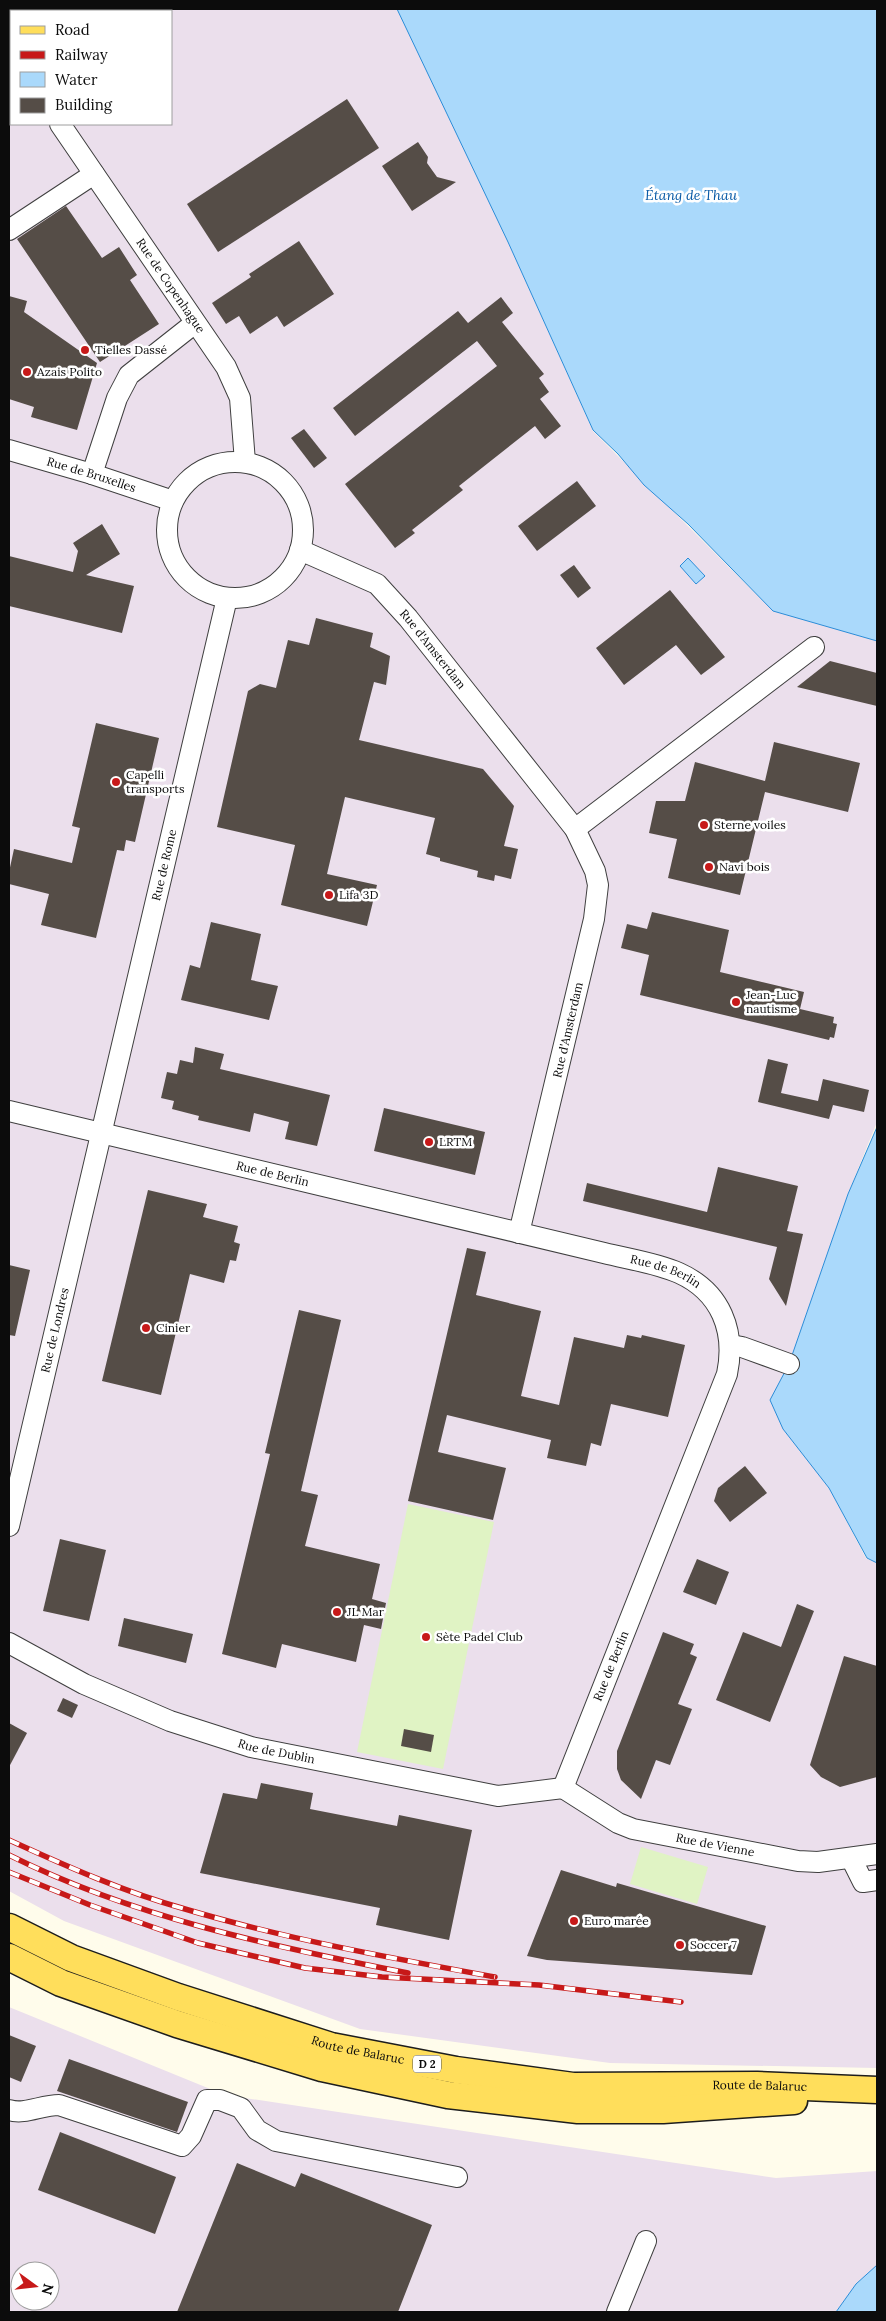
<svg xmlns="http://www.w3.org/2000/svg" width="886" height="2321" font-family="Lora,serif">
	<style>
		.industrial { fill: #ebdfec; fill-rule: evenodd }
		.pitch { fill: #e0f3c4 }
		.water { fill: #aad9fb; stroke: #2b8cd8 }
		.building { fill: #554d47 }
		.lines { fill: none; stroke-linecap: round; stroke-linejoin: round }
		.minor-casing { stroke: #3f3f3f; stroke-width: 22 }
		.major-casing { stroke: #1d1d1d; stroke-width: 29 }
		.minor { stroke: #fff; stroke-width: 20 }
		.major { stroke: #ffde5b; stroke-width: 26 }
		.rail-casing { stroke: #c71919; stroke-width: 5.5 }
		.rail { stroke: #fff; stroke-width: 4; stroke-dasharray: 11; stroke-linecap: butt }
		.poi-dot { fill: #c71919; stroke: #fff; stroke-width: 2 }
		.labels { text-anchor: middle; stroke-width: 5; stroke-linejoin: round; paint-order: stroke }
		.shield { fill: #fff; stroke: #555; stroke-width: 1 }
		.shield-label { font-size: 11px; font-weight: bold; fill: #0c0c0c }
		.street-label { font-size: 12px; fill: #0c0c0c; stroke: #fff }
		.poi-label { font-size: 12px; fill: #0c0c0c; stroke: #fff; text-anchor: start }
		.water-label { font-size: 14px; font-style: italic; fill: #0b5ca7; stroke: #fff }
	</style>
	<rect width="100%" height="100%" fill="#fffceb"/>
	<!-- industrial -->
	<g class="industrial">
		<path d="M9,9H397L508,242L593,431L773,611L877,641V1122L848,1194L789,1364L783,1429L829,1488L866,1558L877,1563V2068L610,2063L360,2029L64,1921L9,1891ZM11,11H171V124H11Z"/>
		<path d="M9,2007L225,2095L776,2178L877,2171V2265L856,2284L836,2312H9ZM20,2271H50V2301H20Z"/>
	</g>
	<!-- pitch -->
	<g class="pitch">
		<path d="M408,1504L494,1522L443,1769L357,1752Z"/>
		<path d="M641,1847L708,1867L697,1904L630,1884Z"/>
	</g>
	<!-- water -->
	<g class="water">
		<path d="M397,9H877V641L773,611L688,524L644,485L618,454L593,430L508,242Z"/>
		<path d="M688,558L705,576L696,584L680,566Z"/>
		<path d="M877,1127V1563L867,1558L829,1488L783,1429L770,1400L789,1364L848,1194Z"/>
		<path d="M877,2265V2312H836L856,2284Z"/>
	</g>
	<!-- building -->
	<g class="building">
		<path d="M347,99L379,148L218,252L187,204Z"/>
		<path d="M418,142L428,157L427,163L437,177L456,182L412,211L382,166Z"/>
		<path d="M66,206L102,258L119,247L137,275L130,280L159,324L100,362L17,239Z"/>
		<path d="M299,241L334,294L284,327L277,316L250,334L239,316L226,324L212,303L251,277L249,274Z"/>
		<path d="M9,296L27,301L24,312L97,363L77,430L31,417L34,407L9,399Z"/>
		<path d="M501,297L513,313L502,322L544,374L539,378L549,392L540,399L561,426L545,439L535,426L459,486L463,490L412,530L415,533L395,548L345,484L497,366L477,341L355,436L333,408L458,311L468,323Z"/>
		<path d="M304,429L327,458L314,468L291,438Z"/>
		<path d="M577,481L596,506L537,551L518,526Z"/>
		<path d="M102,524L120,554L86,575L134,586L122,633L9,606V556L73,572L78,551L73,543Z"/>
		<path d="M574,565L591,588L578,598L560,575Z"/>
		<path d="M670,590L725,657L701,675L676,645L624,685L596,648Z"/>
		<path d="M316,618L373,633L370,647L390,656L386,685L374,682L359,740L483,769L514,806L504,846L518,849L511,879L495,875L494,881L477,877L478,871L440,861V858L426,854L435,818L345,797L327,874L377,885L367,926L281,905L295,845L217,827L248,691L260,684L276,688L288,640L309,645Z"/>
		<path d="M830,661L877,673V706L797,687Z"/>
		<path d="M96,723L159,738L135,842L126,840L124,851L117,850L96,938L41,925L49,894L9,884V872L14,849L72,863L80,828L72,826Z"/>
		<path d="M774,742L860,763L848,812L765,792L740,895L668,878L677,839L649,833L656,801H685L695,762L765,781Z"/>
		<path d="M652,912L729,930L720,972L804,992L800,1009L834,1017L833,1023L837,1024L834,1038L830,1037L829,1040L640,995L649,955L621,948L627,924L647,929Z"/>
		<path d="M211,922L261,934L251,980L278,986L269,1020L181,1000L190,965L200,968Z"/>
		<path d="M195,1047L224,1054L220,1069L330,1095L317,1146L285,1139L289,1122L254,1113L250,1132L198,1120L199,1116L172,1109L174,1101L161,1098L167,1072L177,1074L180,1060L193,1063Z"/>
		<path d="M768,1059L788,1064L781,1093L818,1101L823,1079L869,1090L864,1112L833,1105L829,1119L758,1102Z"/>
		<path d="M384,1108L485,1132L475,1175L374,1151Z"/>
		<path d="M718,1167L798,1186L787,1231L803,1234L786,1306L769,1279L777,1247L583,1201L587,1183L707,1212Z"/>
		<path d="M148,1190L207,1204L203,1217L238,1226L234,1242L240,1244L236,1261L230,1260L224,1283L190,1274L161,1395L102,1381Z"/>
		<path d="M467,1248L486,1252L476,1295L541,1311L521,1396L559,1405L574,1337L624,1348L627,1335L641,1338L642,1335L685,1345L668,1417L611,1404L601,1446L591,1443L586,1466L547,1458L551,1440L447,1415L438,1452L506,1468L493,1520L408,1501Z"/>
		<path d="M9,1265L30,1270L15,1336L9,1335Z"/>
		<path d="M299,1310L341,1320L301,1491L318,1495L305,1546L380,1564L372,1599L386,1603L381,1629L364,1625L356,1662L282,1644L276,1668L222,1654L270,1454L265,1453Z"/>
		<path d="M745,1466L767,1493L730,1522L714,1501L718,1488Z"/>
		<path d="M60,1539L106,1550L89,1621L43,1611Z"/>
		<path d="M697,1559L729,1572L716,1605L683,1592Z"/>
		<path d="M797,1604L814,1611L770,1722L716,1700L743,1632L781,1647Z"/>
		<path d="M124,1618L193,1634L186,1663L118,1646Z"/>
		<path d="M663,1632L694,1644L690,1654L697,1657L678,1704L692,1709L670,1765L656,1760L641,1799L621,1780L617,1769V1751Z"/>
		<path d="M844,1656L877,1666V1777L840,1787L821,1777L810,1765Z"/>
		<path d="M63,1698L78,1705L72,1718L57,1711Z"/>
		<path d="M9,1723L27,1733L9,1767Z"/>
		<path d="M404,1729L434,1735L431,1752L401,1746Z"/>
		<path d="M261,1783L313,1793L310,1809L397,1826L399,1815L472,1830L449,1940L376,1925L380,1908L200,1873L223,1793L257,1799Z"/>
		<path d="M561,1870L616,1887L617,1883L766,1926L752,1975L547,1960L527,1956Z"/>
		<path d="M9,2035L36,2046L21,2082L9,2077Z"/>
		<path d="M69,2059L188,2102L177,2132L57,2091Z"/>
		<path d="M60,2132L176,2177L155,2234L38,2190Z"/>
		<path d="M237,2163L295,2187L301,2173L432,2225L398,2312H177Z"/>
	</g>
	<g class="lines">
		<!-- minor casing -->
		<g class="minor-casing">
			<g id="minor">
				<path d="M9,46L11,50"/>
				<path id="s1" d="M60,124L226,367L240,398L245,462"/>
				<path d="M9,230L94,174"/>
				<path id="s2" d="M9,450L92,474L173,501"/>
				<circle cx="235" cy="530" r="68"/>
				<path d="M92,474L117,398L129,375L195,323"/>
				<path id="s3" d="M300,550L377,584L408,618L575,829L595,871L598,885L594,919L519,1233"/>
				<path d="M575,829L814,647"/>
				<path id="s4" d="M9,1111L604,1253C628,1259 656,1263 679,1273C721,1292 736,1331 727,1374L563,1788"/>
				<path d="M731,1345L742,1347L789,1364"/>
				<path id="s5" d="M9,1526L227,598"/>
				<path id="s6" d="M9,1643L84,1684L170,1721L251,1747L498,1796L563,1788"/>
				<path id="s7" d="M563,1788L618,1823L633,1829L798,1861L818,1862L877,1854"/>
				<path d="M851,1858L863,1882L877,1880"/>
				<path d="M9,2110C25,2115 41,2105 59,2105L182,2146L191,2136L207,2100H220L241,2108L257,2130L276,2141L457,2177"/>
				<path d="M617,2312L646,2241"/>
			</g>
		</g>
		<!-- major casing -->
		<g class="major-casing">
			<g id="major">
				<path id="s8" d="M9,1927L71,1958L178,1997L331,2046L456,2070L573,2086L757,2085L877,2090"/>
				<path d="M9,1957L61,1983L177,2024L322,2068L448,2095L578,2110H663L794,2101"/>
			</g>
		</g>
		<!-- minor -->
		<use href="#minor" class="minor"/>
		<!-- major -->
		<use href="#major" class="major"/>
		<!-- rail casing -->
		<g class="rail-casing">
			<g id="rail">
				<path d="M9,1840C66,1866 124,1892 185,1909C286,1939 391,1958 495,1977"/>
				<path d="M9,1855C135,1918 271,1946 408,1973"/>
				<path d="M9,1872L90,1905L198,1943L305,1968L382,1977L539,1985L681,2002"/>
			</g>
		</g>
		<!-- rail -->
		<use href="#rail" class="rail"/>
	</g>
	<!-- markers -->
	<g class="poi-dot">
		<circle cx="85" cy="350" r="5"/>
		<circle cx="27" cy="372" r="5"/>
		<circle cx="116" cy="782" r="5"/>
		<circle cx="704" cy="825" r="5"/>
		<circle cx="709" cy="867" r="5"/>
		<circle cx="329" cy="895" r="5"/>
		<circle cx="736" cy="1002" r="5"/>
		<circle cx="429" cy="1142" r="5"/>
		<circle cx="146" cy="1328" r="5"/>
		<circle cx="337" cy="1612" r="5"/>
		<circle cx="426" cy="1637" r="5"/>
		<circle cx="574" cy="1921" r="5"/>
		<circle cx="680" cy="1945" r="5"/>
	</g>
	<g class="labels">
		<!-- shield labels -->
		<rect class="shield" x="413" y="2055.5" width="28" height="17" rx="4"/>
		<g class="shield-label">
			<text x="427" y="2068">D 2</text>
		</g>
		<!-- street labels -->
		<g class="street-label">
			<text dy="4" stroke="none"><textPath href="#s1" startOffset="196">Rue de Copenhague</textPath></text>
			<text dy="4" stroke="none"><textPath href="#s2" startOffset="86">Rue de Bruxelles</textPath></text>
			<text dy="4" stroke="none"><textPath href="#s3" startOffset="170">Rue d'Amsterdam</textPath></text>
			<text dy="4" stroke="none"><textPath href="#s5" startOffset="679">Rue de Rome</textPath></text>
			<text transform="translate(568 1030) rotate(-77)" y="4">Rue d'Amsterdam</text>
			<text dy="4" stroke="none"><textPath href="#s4" startOffset="271">Rue de Berlin</textPath></text>
			<text dy="4" stroke="none"><textPath href="#s4" startOffset="676">Rue de Berlin</textPath></text>
			<text dy="4" stroke="none"><textPath href="#s5" startOffset="201">Rue de Londres</textPath></text>
			<text transform="translate(611 1666) rotate(-68)" y="4">Rue de Berlin</text>
			<text dy="4" stroke="none"><textPath href="#s6" startOffset="290">Rue de Dublin</textPath></text>
			<text dy="4" stroke="none"><textPath href="#s7" startOffset="165">Rue de Vienne</textPath></text>
			<text dy="4" stroke="none"><textPath href="#s8" startOffset="371">Route de Balaruc</textPath></text>
			<text dy="4" stroke="none"><textPath href="#s8" startOffset="776">Route de Balaruc</textPath></text>
		</g>
		<!-- poi labels -->
		<g class="poi-label">
			<text x="95" y="354">Tielles Dassé</text>
			<text x="37" y="376">Azais Polito</text>
			<text x="126" y="779">Capelli<tspan x="126" dy="14">transports</tspan></text>
			<text x="714" y="829">Sterne voiles</text>
			<text x="719" y="871">Navi bois</text>
			<text x="339" y="899">Lifa 3D</text>
			<text x="746" y="999">Jean-Luc<tspan x="746" dy="14">nautisme</tspan></text>
			<text x="439" y="1146">LRTM</text>
			<text x="156" y="1332">Cinier</text>
			<text x="347" y="1616">JL Mar</text>
			<text x="436" y="1641">Sète Padel Club</text>
			<text x="584" y="1925">Euro marée</text>
			<text x="690" y="1949">Soccer 7</text>
		</g>
		<!-- water labels -->
		<g class="water-label">
			<text x="691" y="200">Étang de Thau</text>
		</g>
	</g>
	<!-- border -->
	<rect width="886" height="2321" fill="none" stroke="#0c0c0c" stroke-width="20"/>
	<!-- legend -->
	<rect x="10" y="10" width="162" height="115" fill="#ffffff" stroke="#9e9e9e"/>
	<rect x="20" y="26" width="25" height="8" fill="#ffde5b" stroke="#9e9e9e"/>
	<text x="55" y="35" font-size="15" fill="#0c0c0c">Road</text>
	<rect x="20" y="51" width="25" height="8" fill="#c71919" stroke="#9e9e9e"/>
	<text x="55" y="60" font-size="15" fill="#0c0c0c">Railway</text>
	<rect x="20" y="72" width="25" height="15" fill="#aad9fb" stroke="#9e9e9e"/>
	<text x="55" y="85" font-size="15" fill="#0c0c0c">Water</text>
	<rect x="20" y="98" width="25" height="15" fill="#554d47" stroke="#9e9e9e"/>
	<text x="55" y="110" font-size="15" fill="#0c0c0c">Building</text>
	<!-- north arrow -->
	<g transform="translate(35 2286) rotate(105)"><circle r="24" fill="#ffffff" stroke="#9e9e9e"/>
	<path d="M0-4L9 19L0 12L-9 19Z" fill="#c71919"/>
	<text y="-8" font-size="14" font-weight="bold" text-anchor="middle" fill="#0c0c0c">N</text>
	</g>
</svg>
